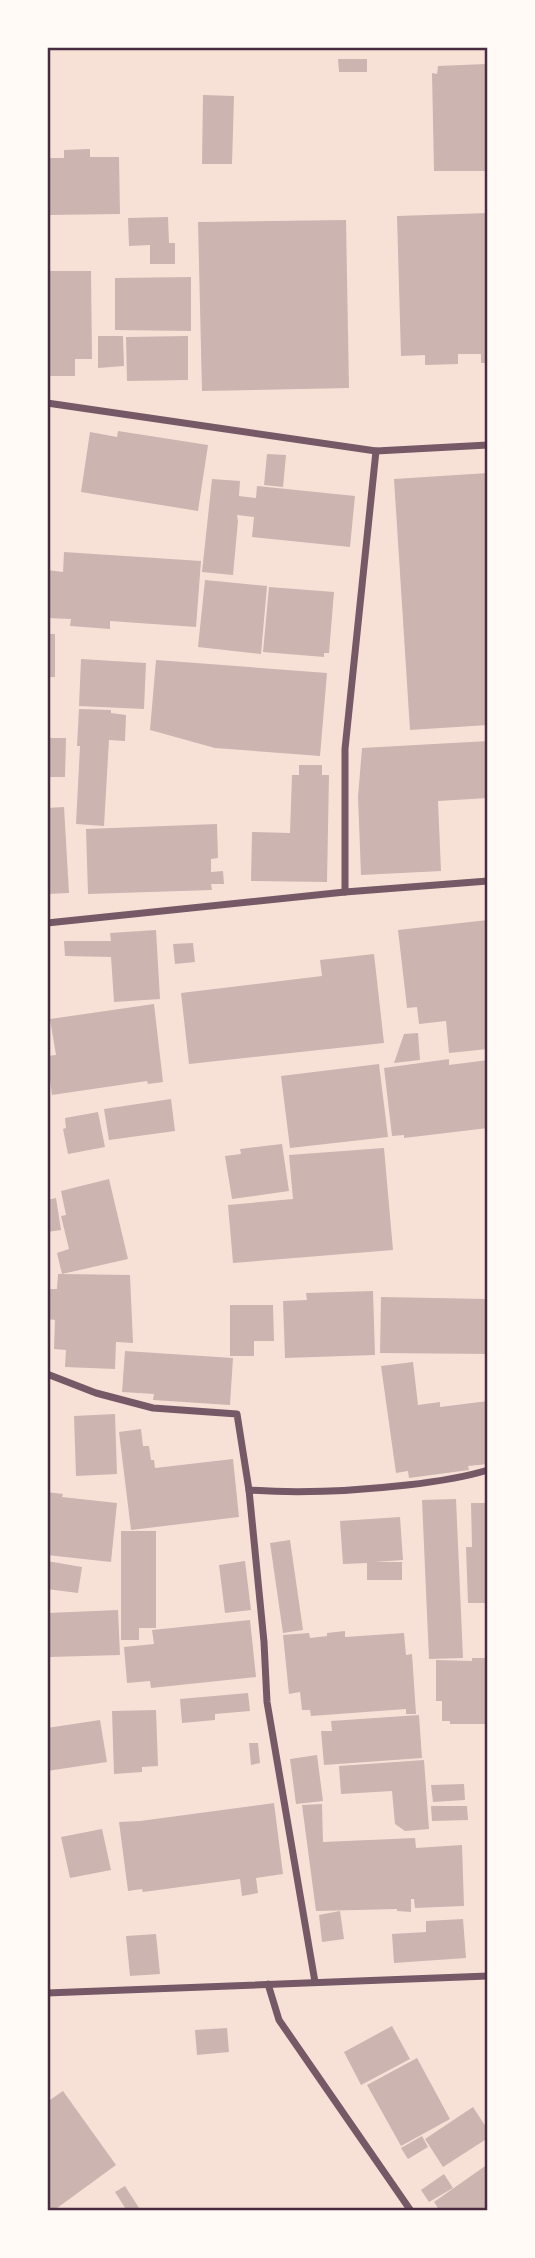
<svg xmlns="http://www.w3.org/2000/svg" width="535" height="2258" font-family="'Golos Text',sans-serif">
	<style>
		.building { fill: #ccb4b1 }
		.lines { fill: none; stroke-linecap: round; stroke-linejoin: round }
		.minor { stroke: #755966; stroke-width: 7 }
		.neatline { fill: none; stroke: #4a2c40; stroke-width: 2.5 }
	</style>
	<rect width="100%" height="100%" fill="#f7e1d7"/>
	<!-- building -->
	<g class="building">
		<path d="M338,59H367V72H339Z"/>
		<path d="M486,64L488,171H434L432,73L437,74L438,66Z"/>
		<path d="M203,95L234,96L232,164H202Z"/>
		<path d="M90,149V157H119L120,214L47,215V158H64V150Z"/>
		<path d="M488,213V363H481V354H458V364L425,365V355L401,356L397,216Z"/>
		<path d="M168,217L169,243H175V264H150V245L129,246L128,218Z"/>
		<path d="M346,220L349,388L202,391L198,222Z"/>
		<path d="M47,271H91L92,359H75V376H47Z"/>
		<path d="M191,277V331L115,330V278Z"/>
		<path d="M98,336H123L124,366L98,368Z"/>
		<path d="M188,336V380L127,381L126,337Z"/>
		<path d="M118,431L208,445L198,511L81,492L90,432L117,437Z"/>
		<path d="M267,454L286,455L283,487L264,485Z"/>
		<path d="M488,473V725L410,730L394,479Z"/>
		<path d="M212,479L240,481L239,496L256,498L257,486L355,496L350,547L252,537L254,517L237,515L238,521L233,575L202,572Z"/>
		<path d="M64,552L201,561L196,627L110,621V629L70,626L71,619L47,618V570L63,572Z"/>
		<path d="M205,580L267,586L261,654L198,647Z"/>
		<path d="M269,587L334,592L329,653H324V657L263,652Z"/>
		<rect x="47" y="634" width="8" height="43"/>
		<path d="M81,659L146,663L144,709L79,706Z"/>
		<path d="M156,660L327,673L320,756L215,748L150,730Z"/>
		<path d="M79,709L111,710V713L126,715L125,741L109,740L104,826L76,824L80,746H77Z"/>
		<path d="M47,738H66L65,777H47Z"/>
		<path d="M488,741V798L438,801L441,871L361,875L358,797L362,748Z"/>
		<path d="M299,765H322V775H329L327,882L251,881L252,832L290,833L292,775H299Z"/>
		<path d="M64,807L69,893L47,894V808Z"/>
		<path d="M217,824L218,858L211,859V872L223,871L224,884H211L212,890L88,894L86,829Z"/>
		<path d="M488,920V1049L449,1053L446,1021L419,1024L417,1007L407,1008L398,930Z"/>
		<path d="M156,930L160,999L114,1002L111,957L65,956L64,941H111L110,933Z"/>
		<path d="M193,943L195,962L175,964L173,944Z"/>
		<path d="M374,954L384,1043L189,1064L181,993L322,976L320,960Z"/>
		<path d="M154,1004L163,1082L148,1084L147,1081L52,1095L47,1056L56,1055L50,1019Z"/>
		<path d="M418,1033L420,1060L394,1063L404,1034Z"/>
		<path d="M449,1059V1065L488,1060V1128L404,1138V1135L392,1136L384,1068Z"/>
		<path d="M379,1064L388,1137L290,1148L281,1076Z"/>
		<path d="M171,1099L175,1131L109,1140L104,1109Z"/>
		<path d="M98,1112L105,1147L68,1154L63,1129L66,1128L65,1118Z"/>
		<path d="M282,1144L289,1191L232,1199L225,1156L241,1154L240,1149Z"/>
		<path d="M384,1148L393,1250L233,1263L228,1205L293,1199L289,1155Z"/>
		<path d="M109,1179L128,1259L62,1274L130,1275L133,1343L116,1342L115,1369L65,1367L66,1350L54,1349L55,1320L47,1319V1289H57L58,1274H62L57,1253L69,1249L61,1216L66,1215L61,1191Z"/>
		<path d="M56,1198L61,1230L47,1232V1200Z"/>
		<path d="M373,1291L375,1355L285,1358L283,1301L307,1300L306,1293Z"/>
		<path d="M381,1297L488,1299V1354L380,1353Z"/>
		<path d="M230,1305H273L274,1341H254V1356H230Z"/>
		<path d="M125,1351L233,1358L230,1405L153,1400L154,1394L122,1392Z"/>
		<path d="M413,1362L418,1405L440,1402V1407L488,1401V1464L468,1466L469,1470L409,1478L408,1471L396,1473L381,1366Z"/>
		<path d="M115,1414L117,1474L76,1476L74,1416Z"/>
		<path d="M141,1429L143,1446H149L151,1460H154L155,1468L233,1459L239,1517L131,1530L119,1432Z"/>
		<path d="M47,1492L63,1494L62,1497L117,1503L111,1562L47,1555Z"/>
		<path d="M456,1499L463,1658L429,1659L422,1500Z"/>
		<path d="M471,1503H488V1603H468L466,1547H472Z"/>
		<path d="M400,1517L403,1560L375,1562H402V1580H367V1563L343,1564L340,1521Z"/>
		<path d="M121,1531H156V1628H139V1640H121Z"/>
		<path d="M290,1540L303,1630L283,1633L270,1543Z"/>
		<path d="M47,1561L82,1567L78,1593L47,1589Z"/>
		<path d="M245,1561L251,1610L225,1613L219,1565Z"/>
		<path d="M118,1610L120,1655L50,1657L48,1613Z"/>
		<path d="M250,1620L256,1677L151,1688L150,1681L127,1683L124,1647L154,1644L152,1630Z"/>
		<path d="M345,1631V1637L404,1633L406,1655L412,1654L416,1714H406V1709L311,1716L310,1710H302L300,1692L289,1694L283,1635L309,1633L310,1638L327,1636V1633Z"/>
		<path d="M472,1658H488V1724H450V1721H442V1701H436V1660L472,1661Z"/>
		<path d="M248,1693L250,1711L215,1714V1720L182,1723L180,1699Z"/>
		<path d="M156,1710L158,1766L142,1767V1772L114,1774L112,1711Z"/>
		<path d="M419,1715L422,1758L324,1765L321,1731H332L331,1721Z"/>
		<path d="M100,1720L107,1762L47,1771V1728Z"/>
		<path d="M249,1743H258L260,1763L251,1765Z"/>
		<path d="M317,1755L323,1801L296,1804L290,1759Z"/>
		<path d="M424,1760L429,1829L405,1831L395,1824L392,1791L341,1794L339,1766Z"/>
		<path d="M464,1784L465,1800L433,1802L431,1785Z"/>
		<path d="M274,1803L283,1874L256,1878L258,1893L242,1896L240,1879L143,1892L142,1889L128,1891L119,1822L140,1821Z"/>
		<path d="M322,1804L323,1842L415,1838L416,1848L462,1845L464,1906L415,1908L414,1899H411V1912L397,1911V1909L316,1911L302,1805Z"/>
		<path d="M431,1806H467L468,1820L432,1821Z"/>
		<path d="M102,1829L111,1870L70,1878L61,1837Z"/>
		<path d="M340,1911L344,1939L322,1942L319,1915Z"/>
		<path d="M463,1919L466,1958L394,1963L392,1934L426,1932V1921Z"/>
		<path d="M156,1934L160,1974L130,1976L126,1936Z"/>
		<path d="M392,2026L410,2059L361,2085L344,2052Z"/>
		<path d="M227,2028L229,2052L197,2055L195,2030Z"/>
		<path d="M417,2058L450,2119L401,2146L367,2085Z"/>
		<path d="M63,2091L116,2165L53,2211H47V2102Z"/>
		<path d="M473,2107L488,2130V2138L443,2167L425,2139Z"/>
		<path d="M422,2136L428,2147L408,2159L401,2148Z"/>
		<path d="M488,2164V2211H440L434,2202Z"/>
		<path d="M444,2174L453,2188L429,2202L421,2190Z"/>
		<path d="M125,2186L141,2211H127L115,2192Z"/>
	</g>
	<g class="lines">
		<!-- minor -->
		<g class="minor">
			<path d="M47,403L376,451L488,445"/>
			<path d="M345,892V749L376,451"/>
			<path d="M47,923L345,892L488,881"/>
			<path d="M47,1374L96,1393L153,1408L237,1414L249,1490L264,1642L267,1702L315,1982"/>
			<path d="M249,1490C302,1494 354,1491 407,1485C434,1482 462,1478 488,1470"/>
			<path d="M268,1984L279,2020L411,2211"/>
			<path d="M47,1993L488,1976"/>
		</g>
	</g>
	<!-- border -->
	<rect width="535" height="2258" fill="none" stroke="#fffaf5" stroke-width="98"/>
	<rect x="49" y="49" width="437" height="2160" class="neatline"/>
</svg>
